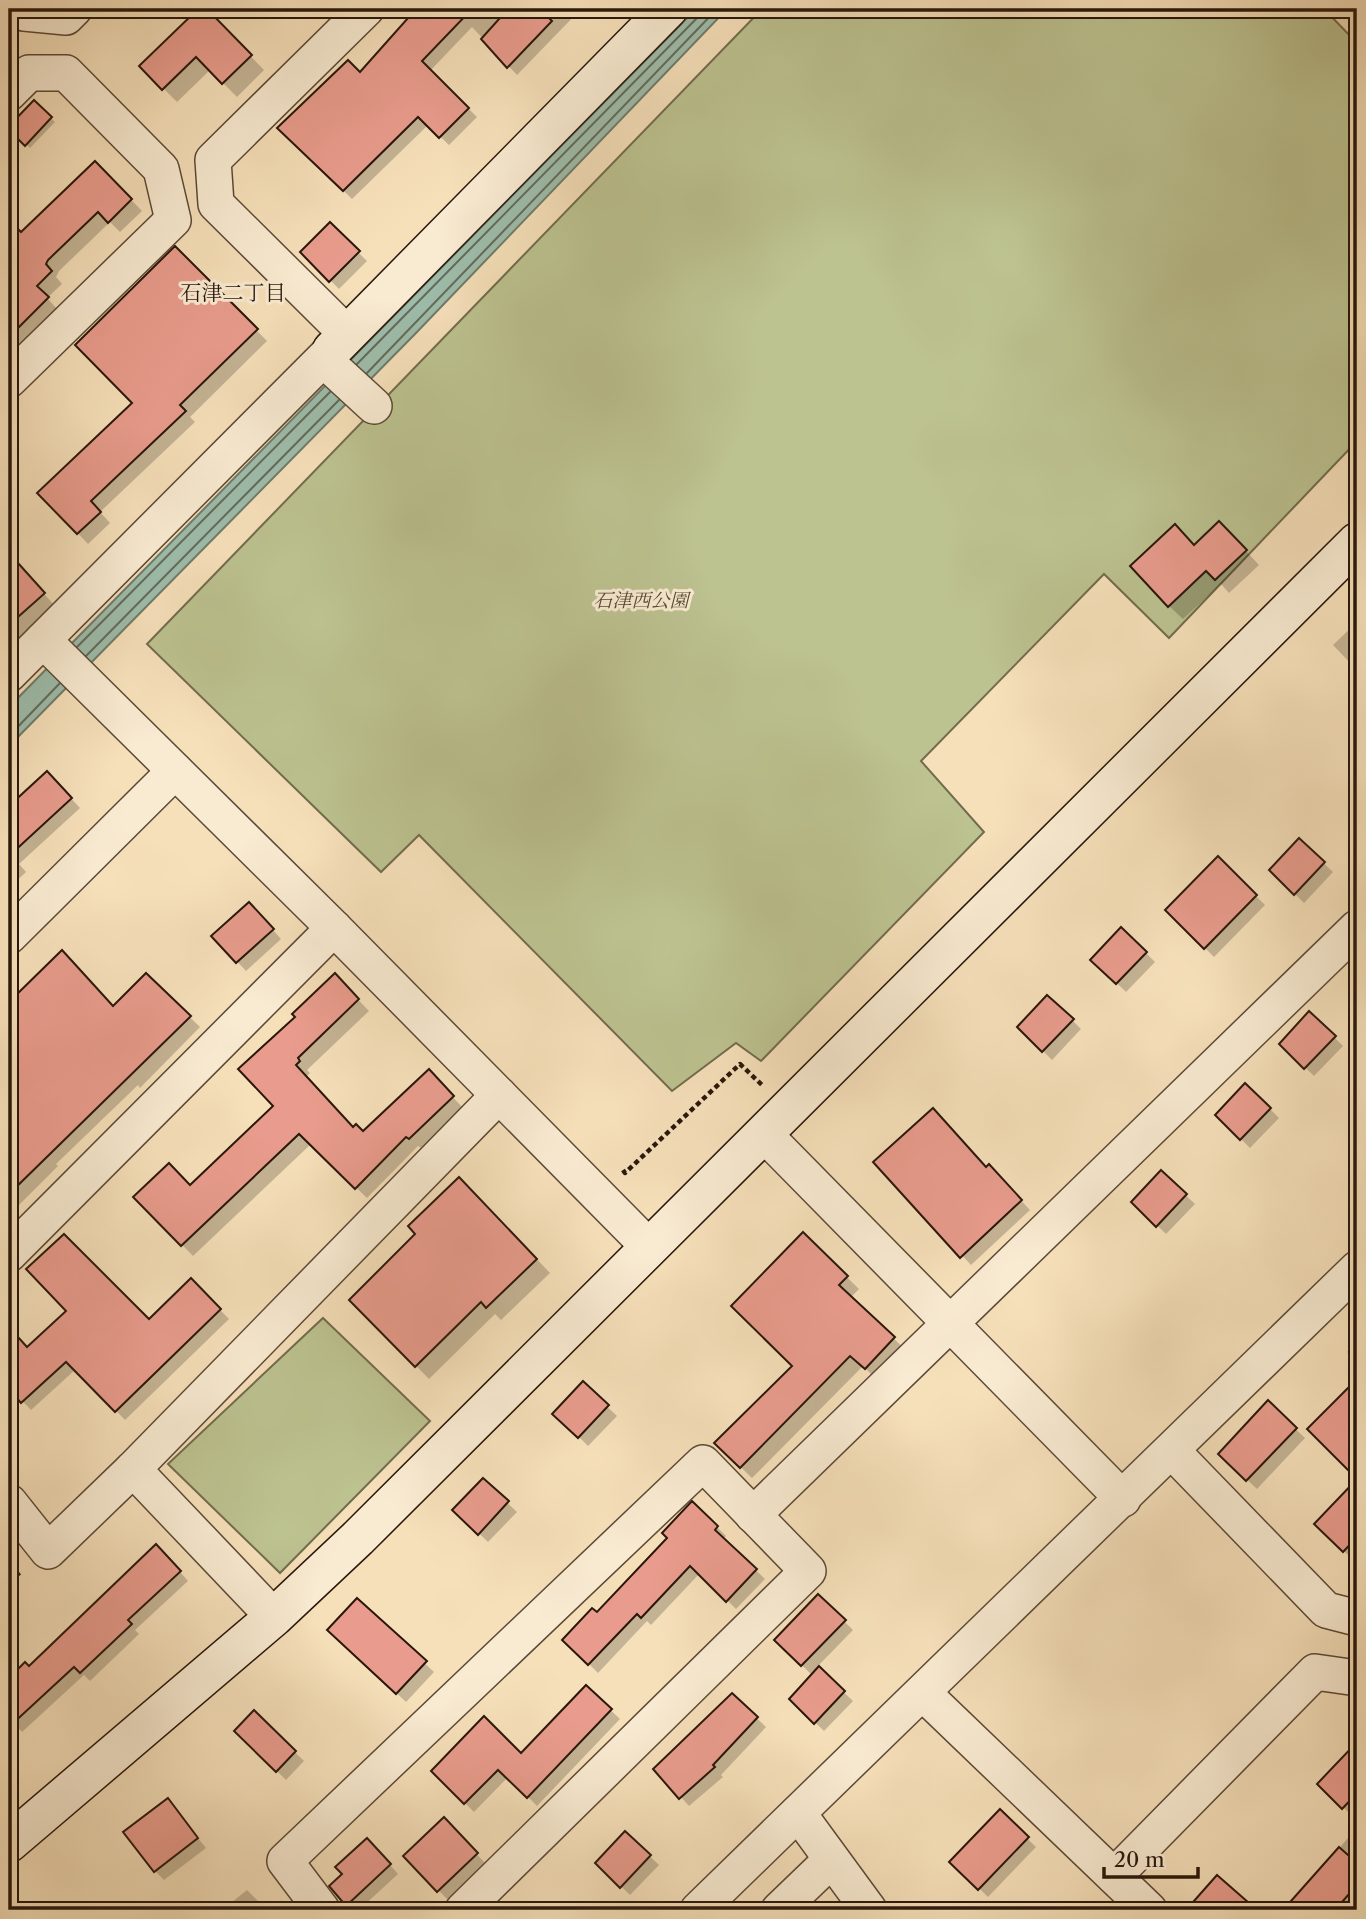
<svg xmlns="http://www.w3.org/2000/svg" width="1366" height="1919" font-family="'Libre Caslon Text','Noto Serif JP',serif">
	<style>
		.green { fill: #bcc290; stroke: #726c4e; stroke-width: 2 }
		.water { fill: #9dbdab; stroke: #6f7b6b; stroke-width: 2 }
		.shadow { fill: #0003 }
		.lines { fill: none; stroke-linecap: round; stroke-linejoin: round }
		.shore { stroke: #636a5b; stroke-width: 2 }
		.building { fill: #e99c8d; stroke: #29170b; stroke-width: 2 }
		.street-casing { stroke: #5c4937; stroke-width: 38 }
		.secondary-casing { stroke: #29170b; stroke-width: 41 }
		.path { stroke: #29170b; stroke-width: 4.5; stroke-dasharray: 5 3.5; stroke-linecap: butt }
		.street { stroke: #f9ebd2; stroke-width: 35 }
		.secondary { stroke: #f9ebd2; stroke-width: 38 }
		.labels { text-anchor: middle; stroke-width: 6; stroke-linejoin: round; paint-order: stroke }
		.park-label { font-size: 19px; font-style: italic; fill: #554a33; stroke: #f9ebd2 }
		.neighbourhood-label { font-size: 21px; fill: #29170b; stroke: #f9ebd2 }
	</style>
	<rect width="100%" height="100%" fill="#f6e0ba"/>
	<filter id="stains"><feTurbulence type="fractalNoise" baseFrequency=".00286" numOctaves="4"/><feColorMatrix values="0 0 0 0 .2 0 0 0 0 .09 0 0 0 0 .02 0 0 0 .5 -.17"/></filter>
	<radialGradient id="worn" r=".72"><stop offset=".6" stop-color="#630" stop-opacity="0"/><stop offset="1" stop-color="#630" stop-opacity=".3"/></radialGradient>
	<!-- green -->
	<g class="green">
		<path d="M762,9H1324L1357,43V441L1169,638L1104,574L921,761L984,832L761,1061L736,1043L672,1091L419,835L381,872L147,644Z"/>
		<path d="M323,1318L430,1421L280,1573L168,1464Z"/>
	</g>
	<!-- water -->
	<path class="water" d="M696,9H727L416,333L9,746V707Z"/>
	<!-- shadow -->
	<g class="shadow">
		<path d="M200,9H205L264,70L237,97L210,70L177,102L141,66Z"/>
		<path d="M420,9H581L517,75L472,27L430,71L477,117L449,145L428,125L352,199L279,128L360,75Z"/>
		<path d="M34,102L55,122L30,148L9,128Z"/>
		<path d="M95,163L142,211L120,232L110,222L59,271L56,277L62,284L47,298L58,310L13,356L9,352V234L14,228L21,235Z"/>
		<path d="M330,225L367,261L339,289L302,252Z"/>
		<path d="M175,248L267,341L190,417L195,422L100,512L110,523L88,544L40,493L134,403Z"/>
		<path d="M1233,537L1259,565L1229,593L1221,584L1183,619L1169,606L1194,547Z"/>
		<path d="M17,564L56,607L9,648V572Z"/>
		<path d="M1357,622V670L1333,645Z"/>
		<path d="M56,782L80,808L19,864L26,872L9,888V823Z"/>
		<path d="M1299,840L1333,872L1304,903L1271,870Z"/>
		<path d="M1218,859L1265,905L1214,957L1167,910Z"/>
		<path d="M258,913L281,939L246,971L214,937Z"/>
		<path d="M62,953L114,1008L146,975L200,1027L140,1088L138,1085L56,1164L58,1166L9,1215V1004Z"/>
		<path d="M1146,953L1155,962L1126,992L1093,960Z"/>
		<path d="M335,976L369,1011L307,1070L310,1073L306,1077L353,1129L363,1134L429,1072L463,1108L421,1148L418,1146L367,1198L311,1144L193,1256L136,1197L191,1187L275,1107L297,1017Z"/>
		<path d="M1072,1020L1081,1029L1052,1060L1019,1027Z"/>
		<path d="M1334,1037L1343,1046L1314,1076L1281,1044Z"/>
		<path d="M1270,1109L1279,1118L1250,1148L1217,1115Z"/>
		<path d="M875,1162L987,1169L998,1176L1030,1210L971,1265Z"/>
		<path d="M1161,1172L1195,1204L1166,1234L1133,1202Z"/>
		<path d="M473,1193L550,1273L501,1320L495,1314L429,1379L351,1300L418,1234Z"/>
		<path d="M803,1234L859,1289L850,1298L906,1350L877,1380L863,1366L752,1478L716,1443L795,1366Z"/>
		<path d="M191,1280L229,1319L125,1420L76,1369L31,1410L9,1387V1328L28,1349L68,1312L149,1321Z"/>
		<path d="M1357,1341V1362L1347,1352Z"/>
		<path d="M583,1384L617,1416L588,1446L555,1413Z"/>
		<path d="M1268,1403L1305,1438L1257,1489L1220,1454Z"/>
		<path d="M483,1480L517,1512L488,1542L455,1510Z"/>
		<path d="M1357,1481V1555L1353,1560L1317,1524Z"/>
		<path d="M717,1527L726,1536L723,1539L765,1579L736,1609L700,1573L651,1625L647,1621L598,1673L565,1640Z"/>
		<path d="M165,1555L188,1581L135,1630L139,1634L90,1681L84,1675L22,1732L9,1718V1680L25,1665L29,1669Z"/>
		<path d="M818,1596L853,1630L817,1667L853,1701L824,1731L791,1699L813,1676L776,1640Z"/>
		<path d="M357,1601L434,1672L406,1702L339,1639Z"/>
		<path d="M586,1687L620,1719L537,1806L508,1777L474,1812L433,1771L521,1755Z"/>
		<path d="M732,1695L766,1727L721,1775L723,1777L689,1806L681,1797Z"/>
		<path d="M254,1712L304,1761L286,1780L236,1731Z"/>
		<path d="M1347,1755L1357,1764V1821L1320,1784Z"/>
		<path d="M168,1801L206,1848L164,1880L155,1871Z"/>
		<path d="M1000,1812L1036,1847L988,1897L952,1862Z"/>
		<path d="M443,1819L485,1863L448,1900L405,1856Z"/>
		<path d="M1357,1828V1903L1351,1910H1284Z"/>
		<path d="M625,1833L659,1865L630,1895L597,1863Z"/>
		<path d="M376,1849L398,1874L359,1910H353L347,1904Z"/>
		<path d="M247,1890L267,1910H222Z"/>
		<path d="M1013,1905L1018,1910H1008Z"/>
	</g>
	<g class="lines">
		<!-- shore -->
		<g class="shore">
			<path d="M357,364L698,17L700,9"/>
			<path d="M367,373L717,9"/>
			<path d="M77,647L330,392"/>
			<path d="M86,656L339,400"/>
			<path d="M9,736L60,683"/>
		</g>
	</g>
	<!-- building -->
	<g class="building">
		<path d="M198,9H207L252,55L222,84L196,57L162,90L139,66Z"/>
		<path d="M416,9H472L422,61L469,108L439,138L418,117L343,191L277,128L348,60L360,72Z"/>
		<path d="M508,9H540L552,21L507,68L481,39Z"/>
		<path d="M34,100L52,117L25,146L9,130V126Z"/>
		<path d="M95,161L132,199L108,223L98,212L48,260L46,264L52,271L37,286L49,297L9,337V220L21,232Z"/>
		<path d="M330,222L360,251L329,282L300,252Z"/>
		<path d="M175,246L258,329L180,405L186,411L91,501L101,512L77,534L37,493L132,403L75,345Z"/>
		<path d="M1219,521L1247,550L1215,580L1206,571L1168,607L1130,566L1175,524L1194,545Z"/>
		<path d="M9,553L45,593L9,625Z"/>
		<path d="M47,771L72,798L9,856V806Z"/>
		<path d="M1299,838L1325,862L1294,895L1269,870Z"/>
		<path d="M1218,856L1257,895L1204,949L1165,910Z"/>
		<path d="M249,902L274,929L236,963L211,936Z"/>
		<path d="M1121,927L1147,952L1116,984L1090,960Z"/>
		<path d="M62,950L113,1006L146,973L191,1016L9,1194V1002Z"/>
		<path d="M335,973L359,999L298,1058L300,1061L296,1065L353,1127L356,1124L363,1131L429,1069L454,1096L409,1139L406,1137L355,1189L299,1134L181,1246L133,1197L169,1163L190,1185L273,1106L238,1069L295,1017L292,1014Z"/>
		<path d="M1047,995L1074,1019L1042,1052L1017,1027Z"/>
		<path d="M1309,1011L1336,1036L1304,1069L1279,1044Z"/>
		<path d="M1245,1083L1271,1108L1240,1140L1215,1115Z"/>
		<path d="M933,1108L986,1167L989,1164L1022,1200L960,1258L873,1162Z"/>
		<path d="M1161,1170L1187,1194L1156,1227L1131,1202Z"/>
		<path d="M459,1177L537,1259L486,1308L481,1302L415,1367L349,1300L415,1234L408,1226Z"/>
		<path d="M803,1232L848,1276L839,1285L895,1337L865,1369L850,1356L740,1468L714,1443L792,1366L731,1306Z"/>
		<path d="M64,1234L149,1319L191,1278L221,1309L115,1412L66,1362L21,1403L9,1389V1327L27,1347L66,1311L26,1269Z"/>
		<path d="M1357,1379V1537L1343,1552L1314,1524L1357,1479L1307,1429Z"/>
		<path d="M583,1381L609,1405L578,1438L552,1414Z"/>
		<path d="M1268,1400L1297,1428L1246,1481L1218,1454Z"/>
		<path d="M483,1478L509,1501L478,1535L452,1510Z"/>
		<path d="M692,1501L718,1526L715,1530L757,1569L726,1602L690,1566L641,1618L637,1614L588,1665L562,1640L592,1608L597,1612L667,1538L662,1533Z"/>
		<path d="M156,1544L181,1571L128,1620L132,1624L80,1673L74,1667L9,1727V1678L25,1662L29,1666Z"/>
		<path d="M818,1594L846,1620L801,1666L774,1640Z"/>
		<path d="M357,1598L427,1661L396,1694L327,1630Z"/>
		<path d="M819,1666L845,1691L814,1724L789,1699Z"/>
		<path d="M586,1685L612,1709L527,1798L498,1770L464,1804L431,1771L484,1716L521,1753Z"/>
		<path d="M732,1693L758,1717L713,1765L715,1767L679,1799L653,1769Z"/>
		<path d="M254,1710L296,1751L276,1772L234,1731Z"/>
		<path d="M1357,1742V1793L1342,1809L1317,1784Z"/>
		<path d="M168,1798L198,1838L154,1872L123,1832Z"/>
		<path d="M1000,1809L1029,1837L978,1890L949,1862Z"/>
		<path d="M444,1817L478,1853L437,1892L403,1856Z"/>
		<path d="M625,1831L651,1855L620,1888L595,1863Z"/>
		<path d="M367,1838L391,1864L346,1906L329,1886L342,1874L335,1867Z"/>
		<path d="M1339,1847L1357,1863V1885L1335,1910H1283Z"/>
		<path d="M1217,1875L1257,1910H1186Z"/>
	</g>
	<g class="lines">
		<!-- street casing -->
		<g class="street-casing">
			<g id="street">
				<path d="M20,9L24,13L66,17L74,9"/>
				<path d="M9,93L29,73H66L161,169L173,220L9,380"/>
				<path d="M347,334L216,204L213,160L366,9"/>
				<path d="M324,360L374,406"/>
				<path d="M43,640L334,928L649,1247"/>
				<path d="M9,674L332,350"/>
				<path d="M9,936L175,771"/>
				<path d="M765,1135L1123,1499"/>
				<path d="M9,1254L334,928"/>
				<path d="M1172,1451L1326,1610L1357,1618"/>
				<path d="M133,1469L274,1617"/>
				<path d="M9,1502L48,1551L133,1469L499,1095"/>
				<path d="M753,1515L1357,928"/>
				<path d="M923,1693L1149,1910"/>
				<path d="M798,1813L869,1910"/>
				<path d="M1114,1876L1315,1672L1357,1678"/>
				<path d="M322,1910L285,1861L703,1463L808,1571L463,1910"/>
				<path d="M698,1910L1357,1269"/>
				<path d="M779,1910L831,1860"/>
			</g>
		</g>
		<!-- secondary casing -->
		<g class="secondary-casing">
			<g id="secondary">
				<path d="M332,350L668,9"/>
				<path d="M9,1843L274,1617L358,1538L1357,542"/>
			</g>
		</g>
		<!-- path -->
		<g class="path">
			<path d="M623,1170L625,1173L740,1064L763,1086"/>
			<path d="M9,1581L22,1571"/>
		</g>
		<!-- street -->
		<use href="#street" class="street"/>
		<!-- secondary -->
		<use href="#secondary" class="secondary"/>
	</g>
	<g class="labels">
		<!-- park labels -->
		<g class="park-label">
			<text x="641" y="607">石津西公園</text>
		</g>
		<!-- neighbourhood labels -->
		<g class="neighbourhood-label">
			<text x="233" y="300">石津二丁目</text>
		</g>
	</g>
	<!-- margin -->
	<rect width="1366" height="1919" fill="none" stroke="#f6e0ba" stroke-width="35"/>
	<rect x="10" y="10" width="1345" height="1898" fill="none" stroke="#29170b" stroke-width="3.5"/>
	<rect x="18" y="18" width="1331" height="1884" fill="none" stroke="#29170b" stroke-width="2"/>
	<!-- scale -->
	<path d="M1104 1867v10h94v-10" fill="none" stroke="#29170b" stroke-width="3.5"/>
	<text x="1114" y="1867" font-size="21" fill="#29170b" stroke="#f9ebd2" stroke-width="5" paint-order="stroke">20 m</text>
	<rect width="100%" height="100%" filter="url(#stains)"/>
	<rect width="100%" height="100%" fill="url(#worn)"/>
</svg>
